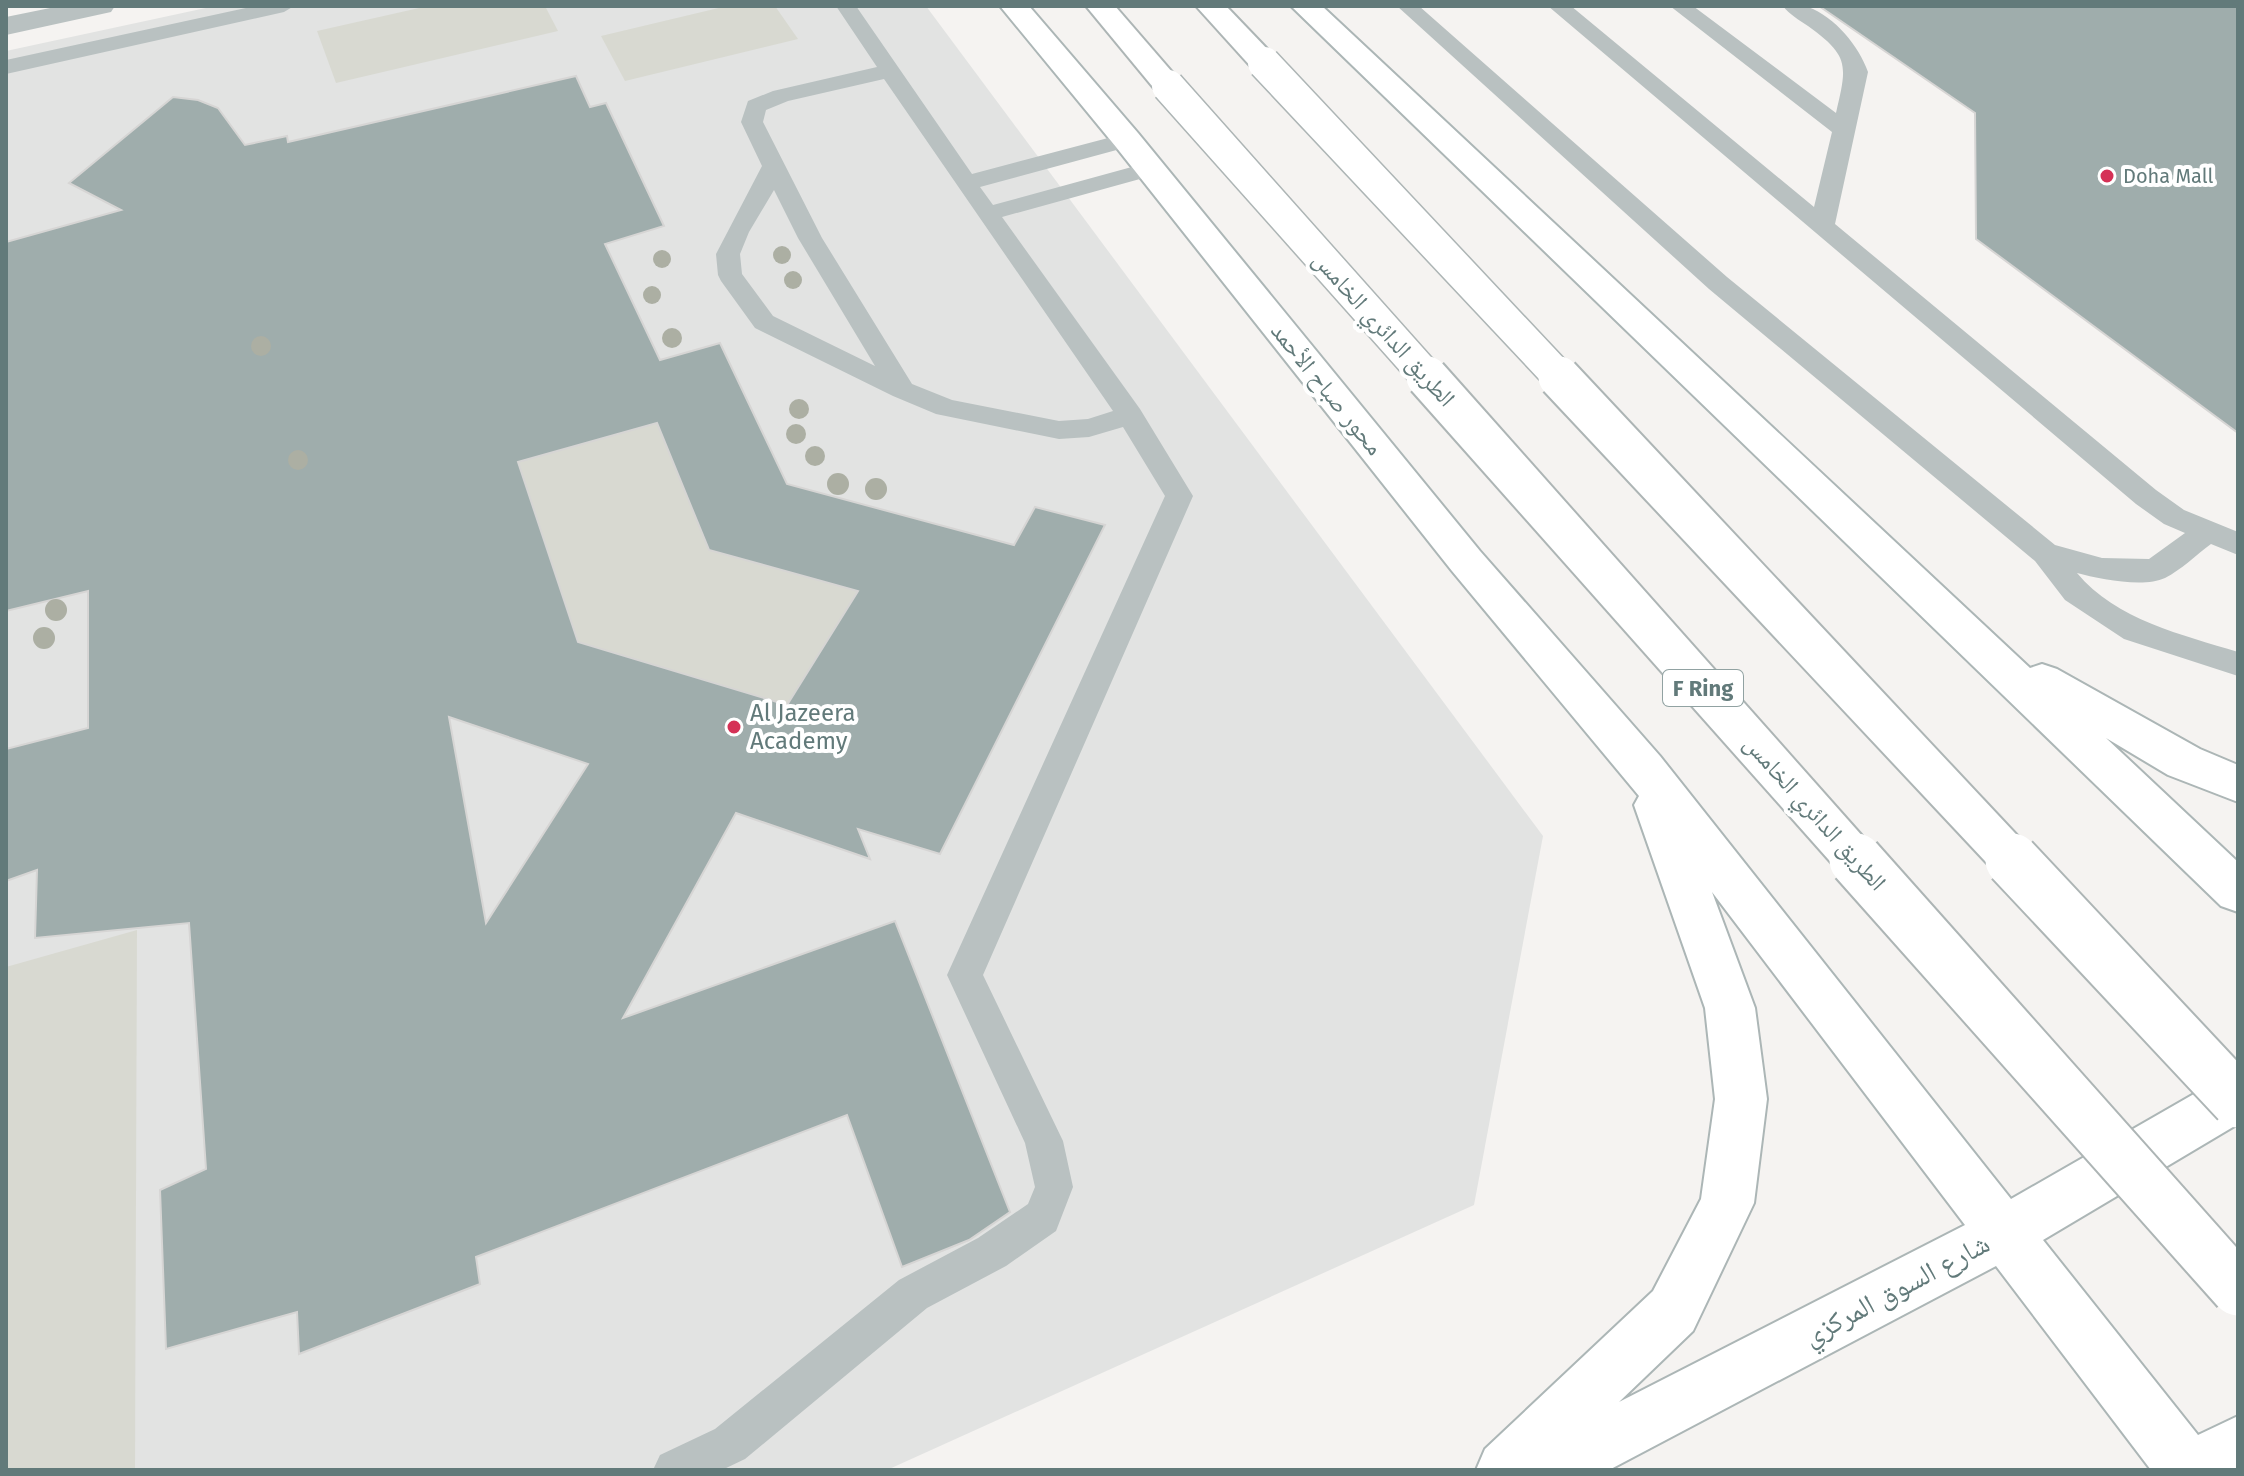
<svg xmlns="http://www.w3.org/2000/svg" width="2244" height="1476" font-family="'Fira Sans','Noto Naskh Arabic',sans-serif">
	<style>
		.built { fill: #e2e3e2 }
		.green { fill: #d8d9d1 }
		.building { fill: #9fadac; stroke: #d6d5d4; stroke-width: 2; fill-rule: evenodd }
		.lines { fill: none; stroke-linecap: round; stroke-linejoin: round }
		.secondary-casing { stroke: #acb6b6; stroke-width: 4 }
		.highway-casing { stroke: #adb5b5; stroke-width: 4 }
		.lane { fill: #b9c1c1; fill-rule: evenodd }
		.street { fill: #b9c1c1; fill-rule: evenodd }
		.secondary { fill: #fff; fill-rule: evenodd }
		.highway { fill: #fff; fill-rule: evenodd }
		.highway-bridge-far2-casing { stroke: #adb5b5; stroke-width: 35; stroke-linecap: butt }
		.highway-bridge-far1-casing { stroke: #adb5b5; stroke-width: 45; stroke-linecap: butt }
		.highway-bridge-casing { stroke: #adb5b5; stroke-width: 57; stroke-linecap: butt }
		.highway-bridge-far2 { stroke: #fff; stroke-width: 32 }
		.highway-bridge-far1 { stroke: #fff; stroke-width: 41 }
		.highway-bridge { stroke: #fff; stroke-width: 53 }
		.tree { fill: #acafa3 }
		.poi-dot { fill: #d53156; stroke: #fff; stroke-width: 3 }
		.labels { text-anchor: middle; stroke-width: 8; stroke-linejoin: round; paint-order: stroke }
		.far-poi-label { font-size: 20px; fill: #627a7a; stroke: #fff; text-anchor: start }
		.shield { fill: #fff; stroke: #91a2a2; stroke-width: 2 }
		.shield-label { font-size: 22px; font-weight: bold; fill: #627a7a }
		.street-label { font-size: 24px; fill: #627a7a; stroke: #fff }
		.poi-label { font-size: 24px; fill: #627a7a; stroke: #fff; text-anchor: start }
		.near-street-label { font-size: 28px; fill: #627a7a; stroke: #fff }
	</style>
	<rect width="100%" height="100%" fill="#f5f3f1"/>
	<!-- built -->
	<path class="built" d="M215,6H926L1543,836L1474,1205L887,1470H6V51Z"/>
	<!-- green -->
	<g class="green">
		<path d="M428,6H545L558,31L336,83L317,31Z"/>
		<path d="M727,6H775L798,39L625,81L601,36Z"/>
		<path d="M657,423L710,550L858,591L787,705L578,643L518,462Z"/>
		<path d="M137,930L135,1470H6V967Z"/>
	</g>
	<!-- building -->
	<g class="building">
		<path d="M1819,6H2238V433L1976,239L1975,113Z"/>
		<path d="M576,76L590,107L606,103L664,226L605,244L660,360L720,343L787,484L1014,545L1035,507L1105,525L940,854L858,829L870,859L736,813L623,1018L895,921L1010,1212L969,1240L902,1267L847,1115L476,1257L480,1284L299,1354L297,1312L166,1349L160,1190L206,1169L189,923L35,938L37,870L6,881V749L88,728V591L6,611V242L121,210L69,183L173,97L198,100L218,108L245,145L287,136L288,142ZM657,423L709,550L858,591L787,705L578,642L518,462ZM449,717L588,764L486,923Z"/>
	</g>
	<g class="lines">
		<!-- secondary casing -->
		<g class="secondary-casing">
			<g id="secondary">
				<path d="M1000,6H1029L1138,133L1480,551L1660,756L2011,1199L2220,1079L2238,1072V1124L2043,1240L2198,1435L2238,1416V1470H2151L1996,1266L1609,1470H1476L1485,1449L1653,1291L1701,1199L1715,1099L1705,1008L1634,805L1639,796L1452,571L1116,147ZM1712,892L1965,1225L1619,1402L1693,1331L1754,1203L1767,1099L1755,1008Z"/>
				<path d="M1291,6H1322L2030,668L2042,664L2057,669L2200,749L2238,765V802L2168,775L2106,738L2238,862V912L2221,906Z"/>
			</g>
		</g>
		<!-- highway casing -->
		<g class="highway-casing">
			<g id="highway">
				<path d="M1086,6H1115L1179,80L1183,86L1179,92L1168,95L1157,92Z"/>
				<path d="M1196,6H1226L1275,57L1279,63L1275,69L1264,72L1253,69Z"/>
			</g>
		</g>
		<!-- lane -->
		<g class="lane">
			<path d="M255,6H294L284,12L6,74V60Z"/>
			<path d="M836,6H856L972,174L1127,133L1135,135L1138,140L1135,145L980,187L993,205L1150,162L1158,164L1162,169L1158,174L1002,217L1140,409L1193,496L983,975L1063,1141L1073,1187L1056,1231L1006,1266L927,1308L745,1459L722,1470H653L660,1455L715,1429L899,1280L978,1238L1028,1204L1035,1187L1025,1143L947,975L1165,496L1123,427L1089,437L1059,439L936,414L893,396L755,328L721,281L718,275L716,254L762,166L741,122L748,101L773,91L877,67ZM884,79L1113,411L1088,419L1059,421L952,400L912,384L822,238L763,122L766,110L788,101ZM774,190L798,238L875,366L773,316L742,274L740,254L749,232Z"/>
			<path d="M1397,6H1419L1727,277L2055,545L2102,558L2149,559L2185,533L2164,524L2136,504L1548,6H1571L1814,207L1832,132L1670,6H1693L1836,113C1847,66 1850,56 1808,26C1799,20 1789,14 1783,6C1790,6 1801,4 1808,7C1835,17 1859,46 1868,72L1835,224L2156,490L2184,510L2238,532V555L2211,544C2196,555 2181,570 2165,578C2144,588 2099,579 2077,573C2116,620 2183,635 2238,652V676L2124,639L2065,600L2035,561L1709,289Z"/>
		</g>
		<!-- street -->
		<path class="street" d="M60,6H115L111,12L6,35V17Z"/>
		<!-- secondary -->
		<use href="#secondary" class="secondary"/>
		<!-- highway -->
		<use href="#highway" class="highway"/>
		<!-- highway-bridge-far2 casing -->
		<g class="highway-bridge-far2-casing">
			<g id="highway-bridge-far2">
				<path d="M1264,63L1561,379"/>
				<path d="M1168,86L1429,379"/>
			</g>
		</g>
		<!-- highway-bridge-far1 casing -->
		<g class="highway-bridge-far1-casing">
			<g id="highway-bridge-far1">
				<path d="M1427,377L1858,862"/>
				<path d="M1559,377L2014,862"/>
			</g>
		</g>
		<!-- highway-bridge casing -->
		<g class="highway-bridge-casing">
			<g id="highway-bridge">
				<path d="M1856,860L2238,1289"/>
				<path d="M2012,860L2238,1101"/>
			</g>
		</g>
		<!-- highway-bridge-far2 -->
		<use href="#highway-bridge-far2" class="highway-bridge-far2"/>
		<!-- highway-bridge-far1 -->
		<use href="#highway-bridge-far1" class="highway-bridge-far1"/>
		<!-- highway-bridge -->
		<use href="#highway-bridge" class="highway-bridge"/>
	</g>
	<!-- trees -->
	<g class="tree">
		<circle cx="782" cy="255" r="9"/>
		<circle cx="662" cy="259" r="9"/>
		<circle cx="793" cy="280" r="9"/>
		<circle cx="652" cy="295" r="9"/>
		<circle cx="672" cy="338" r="10"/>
		<circle cx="261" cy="346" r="10"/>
		<circle cx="799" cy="409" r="10"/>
		<circle cx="796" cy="434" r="10"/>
		<circle cx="815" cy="456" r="10"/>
		<circle cx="298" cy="460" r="10"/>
		<circle cx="838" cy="484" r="11"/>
		<circle cx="876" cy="489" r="11"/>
		<circle cx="56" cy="610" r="11"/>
		<circle cx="44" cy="638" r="11"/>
	</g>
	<!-- markers -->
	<g class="poi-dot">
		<circle cx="2107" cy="176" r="8"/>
		<circle cx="734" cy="727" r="8"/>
	</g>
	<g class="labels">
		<!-- far-poi labels -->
		<g class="far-poi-label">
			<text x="2123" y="183">Doha Mall</text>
		</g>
		<!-- shield labels -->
		<rect class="shield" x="1663" y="670" width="80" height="36" rx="6"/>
		<g class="shield-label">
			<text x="1703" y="696">F Ring</text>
		</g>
		<!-- street labels -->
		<g class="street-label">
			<text transform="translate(1384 329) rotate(48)" y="8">الطريق الدائري الخامس</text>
			<text transform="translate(1327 389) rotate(51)" y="8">محور صباح الأحمد</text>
			<text transform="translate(1815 813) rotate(48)" y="8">الطريق الدائري الخامس</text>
		</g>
		<!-- poi labels -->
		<g class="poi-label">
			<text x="750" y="721">Al Jazeera<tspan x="750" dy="28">Academy</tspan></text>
		</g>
		<!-- near-street labels -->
		<g class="near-street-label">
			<text transform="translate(1896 1289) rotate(-28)" y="10">شارع السوق المركزي</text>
		</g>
	</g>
	<!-- border -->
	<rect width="2244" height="1476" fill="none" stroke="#627a7a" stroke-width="16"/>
</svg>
